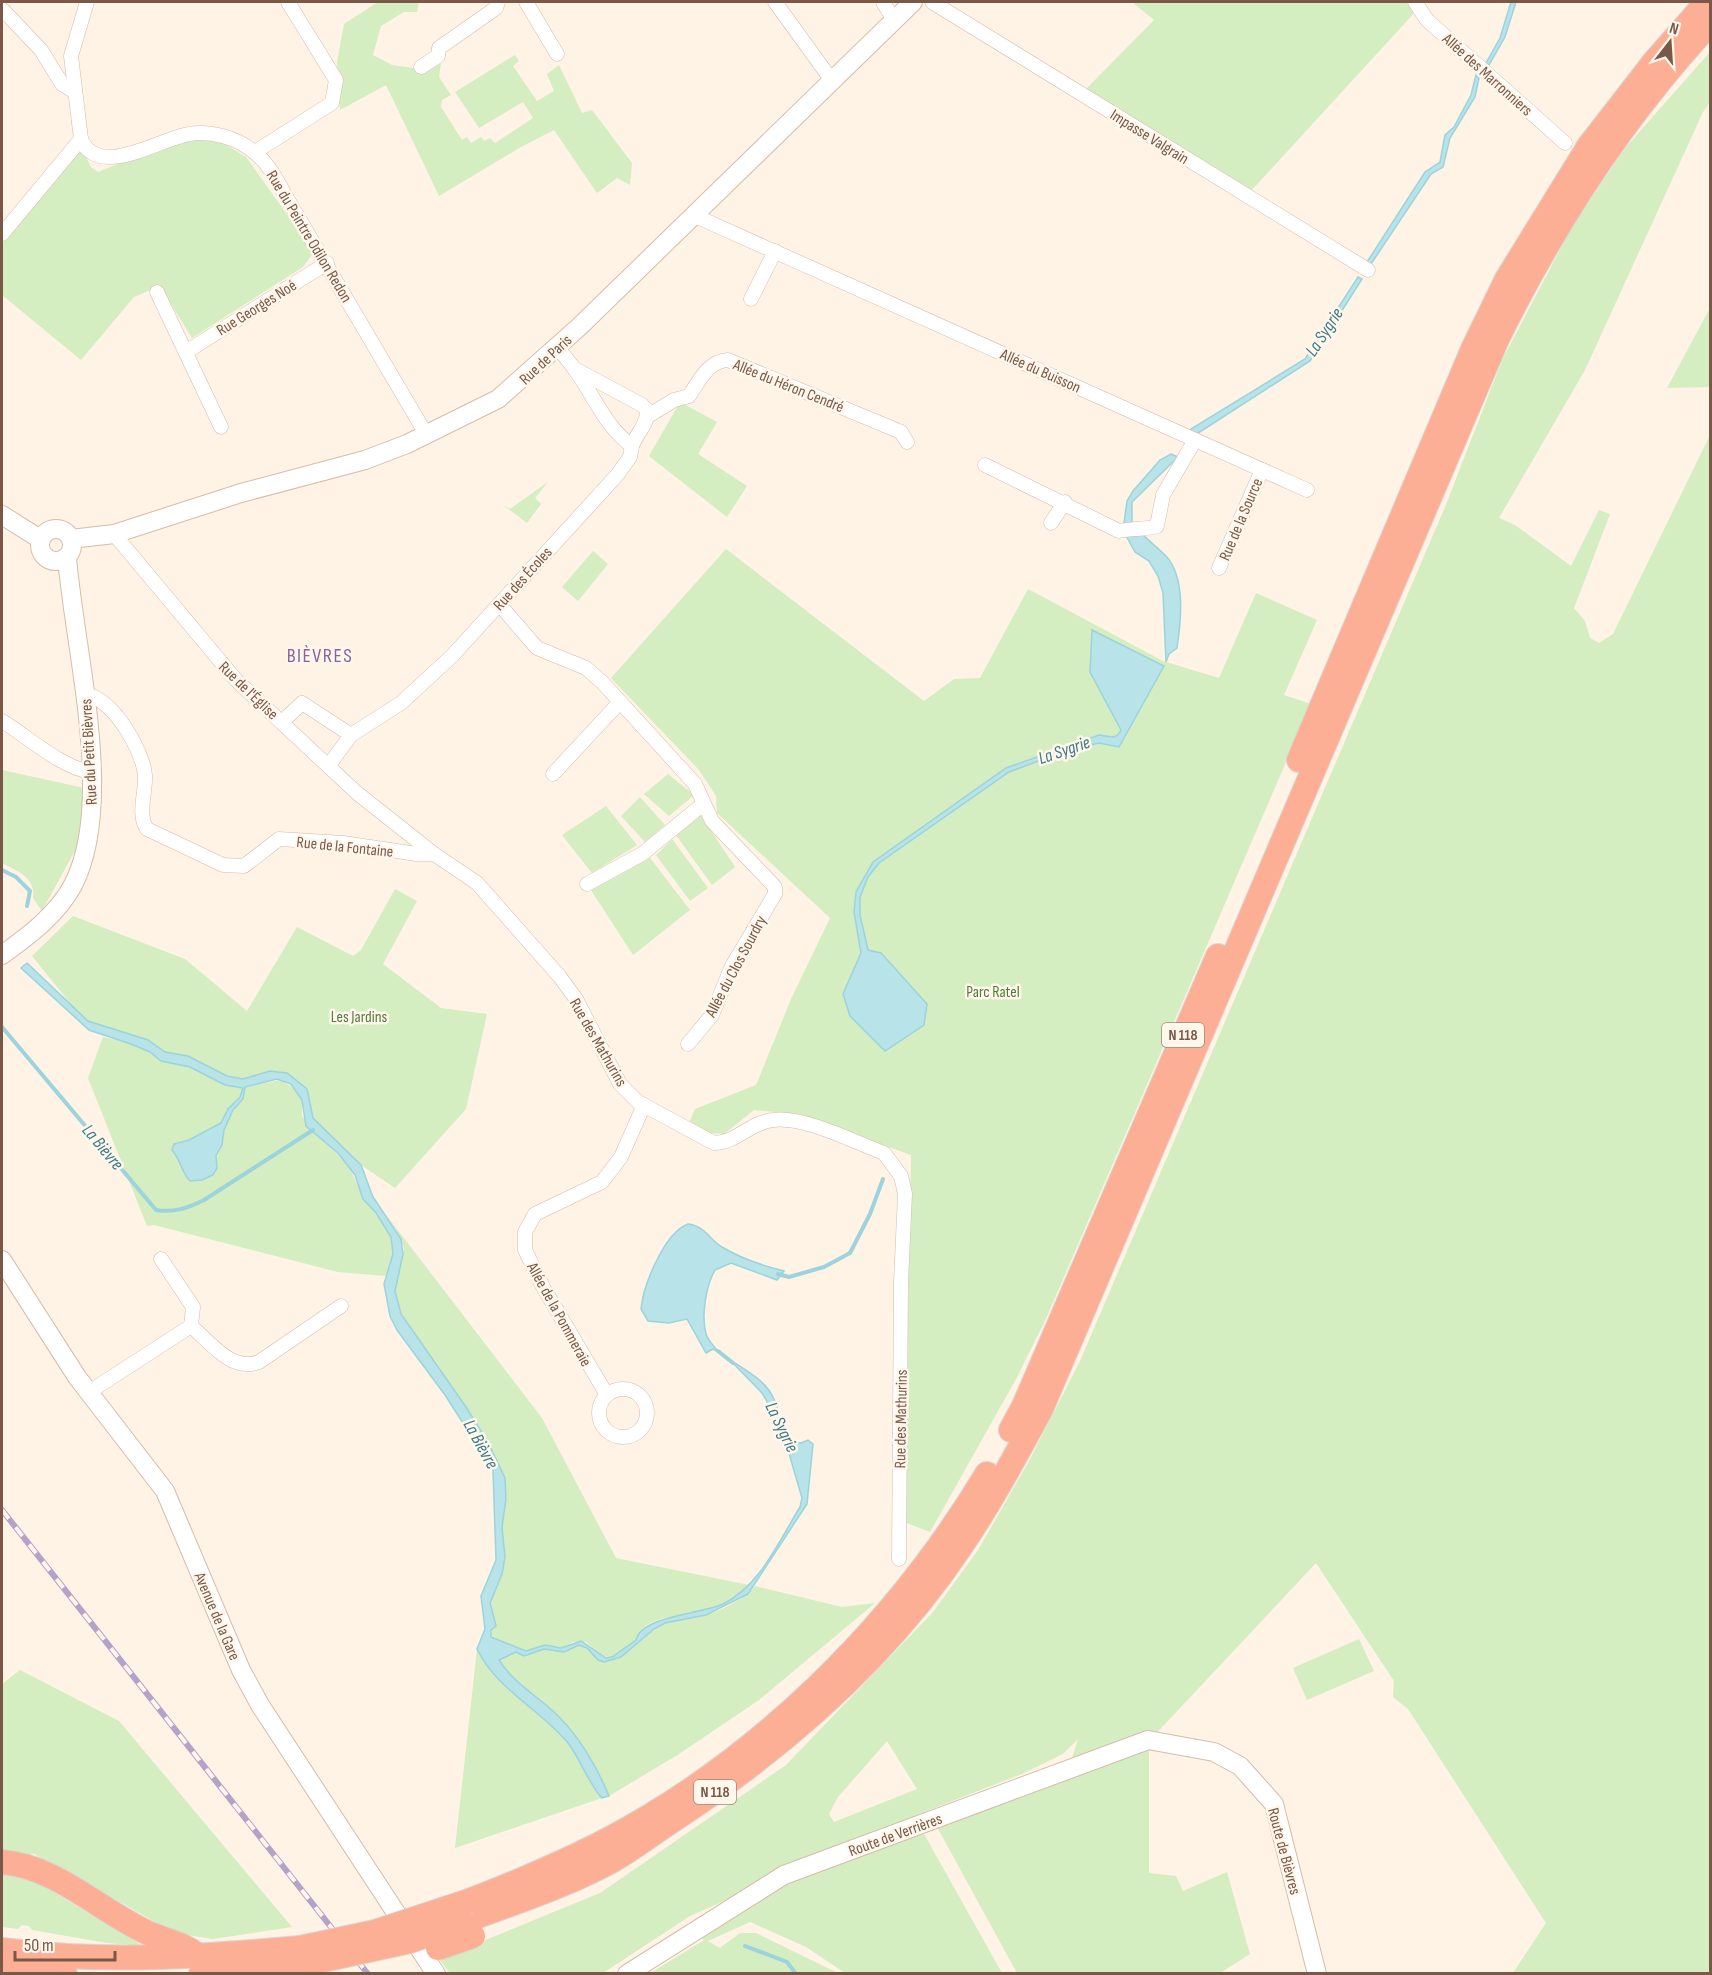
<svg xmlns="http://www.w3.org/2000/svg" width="1712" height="1975" font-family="'Sofia Sans Condensed',sans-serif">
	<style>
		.green { fill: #d4edc1; fill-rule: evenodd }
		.water { fill: #b7e3e9; stroke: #9cd3dc; stroke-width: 1.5 }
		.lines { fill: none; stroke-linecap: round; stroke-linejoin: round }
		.stream { stroke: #9cd3dc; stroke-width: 4 }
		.street-casing { stroke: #d3bcac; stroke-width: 15 }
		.secondary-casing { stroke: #d6bca9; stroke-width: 20 }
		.highway-casing { stroke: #dcd4cf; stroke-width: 26 }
		.street { stroke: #fff; stroke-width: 14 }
		.secondary { stroke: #fff; stroke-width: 18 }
		.highway { stroke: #fdaf96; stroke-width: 24 }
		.rail-casing { stroke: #b6a1c9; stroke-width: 6 }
		.rail { stroke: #fff7ec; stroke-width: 4; stroke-dasharray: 11; stroke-linecap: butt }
		.highway-bridge-casing { stroke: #dcd4cf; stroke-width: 26; stroke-linecap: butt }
		.highway-bridge { stroke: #fdaf96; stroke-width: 24 }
		.labels { text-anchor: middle; stroke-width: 5; stroke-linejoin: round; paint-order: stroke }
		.shield { fill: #fff7ec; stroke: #a18878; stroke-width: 1.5 }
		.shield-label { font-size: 15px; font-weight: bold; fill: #795847 }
		.street-label { font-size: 16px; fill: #795847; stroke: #fff7ec }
		.park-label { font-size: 16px; fill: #4f7a3c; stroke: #fff7ec }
		.water-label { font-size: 18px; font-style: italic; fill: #3c7b87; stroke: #fff7ec }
		.quarter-label { font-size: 20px; letter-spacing: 1.5px; fill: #88629d; stroke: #fff7ec }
	</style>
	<rect width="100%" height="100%" fill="#fef3e4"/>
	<!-- green -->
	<g class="green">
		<path d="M378,2H419L417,12H404L381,26L373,55L392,65L428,70L441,63L439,77L451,95L442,100L441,107L462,140L467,137L471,143L481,137L484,141L490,138L495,143L533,118L523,102L479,128L455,92L515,55L519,61L513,66L537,101L554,91L547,74L559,65L582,113L592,110L632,163L630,185L617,178L597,193L554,130L521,147L439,196L386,85L340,110L337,62L344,24Z"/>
		<path d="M1132,2H1406L1416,11L1250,192L1086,89L1154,20Z"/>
		<path d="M1710,52V102L1703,112L1585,370L1499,518L1515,525L1571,566L1599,510L1610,514L1574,608L1585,621L1590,638L1599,643L1613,634L1710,435V1973H1513L1546,1923L1408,1709L1393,1697L1394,1681L1316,1563L1149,1741V1873L1176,1876L1183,1891L1227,1872L1250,1954L1220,1973H1017L937,1827L1067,1775L1078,1739L1063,1754L1022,1774L929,1810L690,1916L603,1973H450L439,1959L600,1893L786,1765L933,1612L978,1550L1029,1461L1080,1361L1445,507L1503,358L1573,225L1626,147ZM887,1741L917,1789L834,1822L829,1814L838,1797Z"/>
		<path d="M201,140L223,143L246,157L314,252L303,267L192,338L160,286L134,297L81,360L2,295V241L76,150L83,151L91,167L98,172L175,141Z"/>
		<path d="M1710,308V387L1667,388Z"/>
		<path d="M680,402L717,422L698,454L747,486L727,517L649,456Z"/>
		<path d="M548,482L535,498L541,504L527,523L503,505L510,509Z"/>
		<path d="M726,549L924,701L954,679L980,678L1028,589L1163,661L1219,678L1256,593L1317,620L1284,695L1311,704L1045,1321L1015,1381L930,1532L904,1522L911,1155L797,1114L754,1110L724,1134L709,1133L689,1123L695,1109L756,1085L792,997L830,918L717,813L716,796L699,770L611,678Z"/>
		<path d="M593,551L608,564L578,601L562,587Z"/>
		<path d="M2,770L84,788L78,845L42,911L33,898C36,877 17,871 2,863Z"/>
		<path d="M668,774L694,795L669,816L644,794Z"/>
		<path d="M640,797L665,825L645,842L621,816Z"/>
		<path d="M606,806L637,845L592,873L562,835Z"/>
		<path d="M700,814L735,867L712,885L676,835Z"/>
		<path d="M672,839L708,888L690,901L656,855Z"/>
		<path d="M650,858L690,910L633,955L591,890Z"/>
		<path d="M395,889L417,901L383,964L441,1008L487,1014L466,1109L395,1188L361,1165L313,1118L307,1089L280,1071L261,1073L243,1079L217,1073L188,1056L165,1052L148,1040L88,1021L82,1018L32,956L73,916L185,959L247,1011L297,927L353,956L361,950Z"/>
		<path d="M103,1037L131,1043L150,1052L161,1061L190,1067L225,1085L243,1088L240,1097L228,1109L221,1123L188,1140L174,1144L172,1151L181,1160L183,1170L217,1168C215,1157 219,1155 222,1145C224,1141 222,1135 223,1131C228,1114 243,1104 245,1087L280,1080L296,1089L302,1100V1116L349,1166L361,1193L391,1237L393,1254L386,1276L338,1272L154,1225L147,1226L88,1078Z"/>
		<path d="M377,1203L542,1418L616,1558L749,1585C737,1597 722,1605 706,1611C686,1617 641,1614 636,1640C611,1658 611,1666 586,1642H573L561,1648L545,1645L526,1651L491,1636L494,1617L490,1603L502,1574L505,1557L502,1527L506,1498L505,1478L488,1442L466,1407L401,1314L395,1291L404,1248L397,1231Z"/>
		<path d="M755,1586L842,1607L875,1603L759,1700L679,1754L609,1796C596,1765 577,1734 553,1711C534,1694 514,1681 499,1660L516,1652L524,1656L544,1649L564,1652L579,1645L587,1648L598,1660C624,1662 634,1643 653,1629C663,1622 677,1621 689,1619C712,1615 739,1604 755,1586Z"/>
		<path d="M1359,1639L1374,1671L1307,1700L1293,1668Z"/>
		<path d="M477,1649C497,1689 540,1709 568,1743C581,1760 588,1783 602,1798L455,1848Z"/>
		<path d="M20,1670L119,1721L292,1927L213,1939L175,1933L34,1854L2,1855V1684Z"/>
		<path d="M924,1834L1002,1973H845L806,1947L750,1922L708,1941L720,1948L740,1933H756L838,1973L649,1974L704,1940L699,1934L788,1877Z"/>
		<path d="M2,1871L29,1877L143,1946L107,1943L32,1930L29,1926L22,1925L18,1929L2,1927Z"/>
	</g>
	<!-- water -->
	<g class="water">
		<path d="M1511,2H1516L1505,37L1489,65L1486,63L1500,38Z"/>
		<path d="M1476,75L1479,78L1475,97L1450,138L1443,167L1431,174L1371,264L1367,262L1425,172L1440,162L1445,135L1454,127L1471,95Z"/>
		<path d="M1358,277L1362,279L1310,361L1192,437L1189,435L1191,429L1305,359Z"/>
		<path d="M1171,454L1178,457L1132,502V523C1142,536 1155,545 1166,556C1186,578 1181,621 1177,648L1169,654L1166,662L1163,593L1158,576L1149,561L1135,552L1123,530L1127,501L1133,491L1160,460Z"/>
		<path d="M1092,630L1164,666L1119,747L1099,743L1065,751L1009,772L879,863L868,877L860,897V915L868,950L881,953L927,1004L924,1025L885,1051L850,1016L843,994L861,953L854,912L856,892L873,862L1006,768L1099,735C1110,737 1116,740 1121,730L1090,672Z"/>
		<path d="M27,963L88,1021L148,1040L165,1052L188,1056L227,1076L243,1079L270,1071L287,1073L307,1089L313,1118L361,1165L373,1197L401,1239L403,1254L395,1291L401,1314L466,1407L488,1442L505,1478L506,1499L502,1527L505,1557L502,1574L490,1603L496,1626L491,1630V1637L526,1651L545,1645L561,1648L581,1641L606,1658L612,1657L636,1640C641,1616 701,1614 723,1604C760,1586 779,1541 800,1507L802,1498L786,1443L774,1423L768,1403L762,1393L729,1359C745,1370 764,1379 773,1397C780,1411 782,1427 791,1441L801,1443L808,1440L813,1444L807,1504L748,1594L706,1615L665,1623L654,1629L621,1657L604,1662L598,1660L587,1648L579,1645L564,1652L544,1649L524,1656L516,1652L499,1660C513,1682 534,1694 553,1711C578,1734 596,1765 609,1796L602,1798C588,1783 581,1760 568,1743C540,1709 497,1690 477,1649L485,1629L481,1596L496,1560L493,1470L445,1395L397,1330L390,1316L384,1284L393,1254L391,1237L376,1213L363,1199L355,1175L338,1153L306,1126L302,1100L291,1084L277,1079L245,1087L243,1099L233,1110L224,1130L222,1145L216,1156L217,1168L213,1175L202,1180L190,1181C181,1172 181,1160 172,1150L174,1144L189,1140L221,1123L228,1109L240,1097L243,1088L225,1085L190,1067L161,1061L150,1052L131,1044L89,1030L21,968Z"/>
		<path d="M688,1224C705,1226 709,1239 722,1247C740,1258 764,1266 784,1271L777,1280L731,1263L715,1270C706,1286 701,1315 706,1334C708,1341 716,1348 719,1353L713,1349L706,1353L687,1319L669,1323L648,1321L641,1309C643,1286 664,1233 688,1224Z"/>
	</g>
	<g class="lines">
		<!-- stream -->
		<g class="stream">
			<path d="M2,870L16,877L30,891L27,906"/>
			<path d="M2,1027L156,1210C174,1213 188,1208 204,1200L313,1130"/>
			<path d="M778,1274L789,1277L824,1267L850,1253L870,1214L883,1179"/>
			<path d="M718,1351L733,1363"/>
			<path d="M745,1946L787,1962L796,1974"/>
		</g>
		<!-- street casing -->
		<g class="street-casing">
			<g id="street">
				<path d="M87,2L71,56L81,139C98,180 159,139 189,134C210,130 238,138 254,152C268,163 276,178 284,193L426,434"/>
				<path d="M526,2L557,54"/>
				<path d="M775,2L833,82"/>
				<path d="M883,2L894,20"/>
				<path d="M932,2L1368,270"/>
				<path d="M1415,2L1427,20L1565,143"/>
				<path d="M2,9L41,50L62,84L75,92"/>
				<path d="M421,67L438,56L439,48L496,8L498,2"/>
				<path d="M255,152L332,103L336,80L288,2"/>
				<path d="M693,215L1307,490"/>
				<path d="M2,234L81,139"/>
				<path d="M157,292L221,427"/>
				<path d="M751,299L775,251"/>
				<path d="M557,347C563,355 570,362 575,370C594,395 605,427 632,446C636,434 649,423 647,410L642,405L575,369"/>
				<path d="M186,352L327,263"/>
				<path d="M648,416L674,400L689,396C700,380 708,361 728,360L901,432L907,442"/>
				<path d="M985,465L1119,531C1132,528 1145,530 1157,526L1163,495L1195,440"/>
				<path d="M1051,523L1065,502"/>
				<path d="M114,534L236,680L357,793L434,854L477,883L560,977L576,999L620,1084L638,1102L714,1143C736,1143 751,1122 773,1120C805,1116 854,1142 884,1153L901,1176L905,1194L901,1282L899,1559"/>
				<path d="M1219,568L1262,470"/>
				<path d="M499,604L537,648L586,668L603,683L695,784L712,821L775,887V894L732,966L712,1015L688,1044"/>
				<path d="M85,694C113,699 142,748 145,775C146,793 137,814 147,829L223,865L244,866L279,839L343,843L417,854H434"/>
				<path d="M2,721C28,737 62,768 91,772"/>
				<path d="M282,722L302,703L351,735"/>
				<path d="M329,765L351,735L401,703L452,656L618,474L630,457L632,446"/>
				<path d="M553,774L619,703"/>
				<path d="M587,884L642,854L702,805"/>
				<path d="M191,1326C211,1343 231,1372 259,1362L341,1306"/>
				<circle cx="623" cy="1413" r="24"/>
				<path d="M89,1392L191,1326L193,1307L161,1259"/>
				<path d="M607,1395L543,1287L525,1250V1232L535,1214L602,1182L621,1157L644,1105"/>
			</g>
		</g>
		<!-- secondary casing -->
		<g class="secondary-casing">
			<g id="secondary">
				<path d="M2,515L40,539"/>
				<circle cx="56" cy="545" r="16"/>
				<path d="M71,539L114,534L241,493L365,460L407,444L498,399L579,327L913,2"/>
				<path d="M2,955C28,936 57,915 73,885C116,802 74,649 67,557"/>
				<path d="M2,1260L77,1377L165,1491L241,1670L260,1705L436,1974"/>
				<path d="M627,1974L784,1875L1148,1740L1214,1752L1240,1766L1274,1804L1317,1974"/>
			</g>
		</g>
		<!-- highway casing -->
		<g class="highway-casing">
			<g id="highway">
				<path d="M1299,760L1473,349L1507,279L1589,146L1655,61L1707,2"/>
				<path d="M1011,1430L1024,1406L1218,956"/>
				<path d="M2,1862C56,1866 100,1911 148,1933C165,1941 183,1943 198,1956"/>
				<path d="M469,1901C513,1884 556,1866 598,1845C758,1763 895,1627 987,1474"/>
				<path d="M462,1922C512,1903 566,1886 613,1860C634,1848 653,1833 673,1820C784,1747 887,1657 961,1546C991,1502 1016,1455 1041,1409L1497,339C1553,225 1623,117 1710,23"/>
				<path d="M2,1950C102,1963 200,1957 300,1948"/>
				<path d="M2,1967L65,1974"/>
				<path d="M201,1974L305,1964"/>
			</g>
		</g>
		<!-- street -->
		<use href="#street" class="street"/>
		<!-- secondary -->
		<use href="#secondary" class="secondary"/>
		<!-- highway -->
		<use href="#highway" class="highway"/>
		<!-- rail casing -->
		<g class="rail-casing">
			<path id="rail" d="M2,1510L368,1974"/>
		</g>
		<!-- rail -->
		<use href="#rail" class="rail"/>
		<!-- highway-bridge casing -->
		<g class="highway-bridge-casing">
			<g id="highway-bridge">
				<path d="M300,1948L375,1932L469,1901"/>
				<path d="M438,1948L473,1936"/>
				<path d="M305,1964L410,1941L462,1922"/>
			</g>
		</g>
		<!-- highway-bridge -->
		<use href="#highway-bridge" class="highway-bridge"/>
	</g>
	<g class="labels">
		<!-- shield labels -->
		<g class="shield">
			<rect x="1162" y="1023" width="42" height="24" rx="4.5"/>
			<rect x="694" y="1780" width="42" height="24" rx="4.5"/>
		</g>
		<g class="shield-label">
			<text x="1183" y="1040">N 118</text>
			<text x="715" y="1797">N 118</text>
		</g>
		<!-- street labels -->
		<g class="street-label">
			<text transform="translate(1488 74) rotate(42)" y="6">Allée des Marronniers</text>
			<text transform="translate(1150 136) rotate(32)" y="6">Impasse Valgrain</text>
			<text transform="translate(310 236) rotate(59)" y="6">Rue du Peintre Odilon Redon</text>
			<text transform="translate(256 307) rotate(-32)" y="6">Rue Georges Noé</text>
			<text transform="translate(545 359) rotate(-43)" y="6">Rue de Paris</text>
			<text transform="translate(1041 370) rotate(24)" y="6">Allée du Buisson</text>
			<text transform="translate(789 385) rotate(22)" y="6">Allée du Héron Cendré</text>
			<text transform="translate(1240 519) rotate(-67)" y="6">Rue de la Source</text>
			<text transform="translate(522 578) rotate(-48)" y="6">Rue des Écoles</text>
			<text transform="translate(249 690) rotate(44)" y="6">Rue de l'Église</text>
			<text transform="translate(88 752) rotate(-93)" y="6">Rue du Petit Bièvres</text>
			<text transform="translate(345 846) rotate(6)" y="6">Rue de la Fontaine</text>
			<text transform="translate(735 966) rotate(-62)" y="6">Allée du Clos Sourdry</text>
			<text transform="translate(599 1042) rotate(60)" y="6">Rue des Mathurins</text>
			<text transform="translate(560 1314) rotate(61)" y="6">Allée de la Pommeraie</text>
			<text transform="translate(900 1419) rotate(-89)" y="6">Rue des Mathurins</text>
			<text transform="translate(218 1616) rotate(67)" y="6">Avenue de la Gare</text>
			<text transform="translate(895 1834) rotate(-20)" y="6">Route de Verrières</text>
			<text transform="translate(1285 1851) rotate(75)" y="6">Route de Bièvres</text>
		</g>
		<!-- park labels -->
		<g class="park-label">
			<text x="993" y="997">Parc Ratel</text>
			<text x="359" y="1022">Les Jardins</text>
		</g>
		<!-- water labels -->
		<g class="water-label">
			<text transform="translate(1324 332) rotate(-57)" y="6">La Sygrie</text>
			<text transform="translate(1064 750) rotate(-19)" y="6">La Sygrie</text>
			<text transform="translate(103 1147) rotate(50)" y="6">La Bièvre</text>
			<text transform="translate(782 1427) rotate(64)" y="6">La Sygrie</text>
			<text transform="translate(481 1444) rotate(61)" y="6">La Bièvre</text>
		</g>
		<!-- quarter labels -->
		<g class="quarter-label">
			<text x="320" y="662">BIÈVRES</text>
		</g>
	</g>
	<!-- border -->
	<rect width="1712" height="1975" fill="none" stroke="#795847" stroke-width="6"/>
	<!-- north arrow -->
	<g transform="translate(1670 42) rotate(17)" stroke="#fff7ec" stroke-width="4.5" paint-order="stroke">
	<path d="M0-4.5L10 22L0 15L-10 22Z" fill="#795847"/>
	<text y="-9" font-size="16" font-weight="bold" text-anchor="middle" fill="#795847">N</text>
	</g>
	<!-- scale -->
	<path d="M15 1951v9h100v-9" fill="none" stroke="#795847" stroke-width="3"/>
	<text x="24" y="1951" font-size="18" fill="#795847" stroke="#fff7ec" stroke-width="4.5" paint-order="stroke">50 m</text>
</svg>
